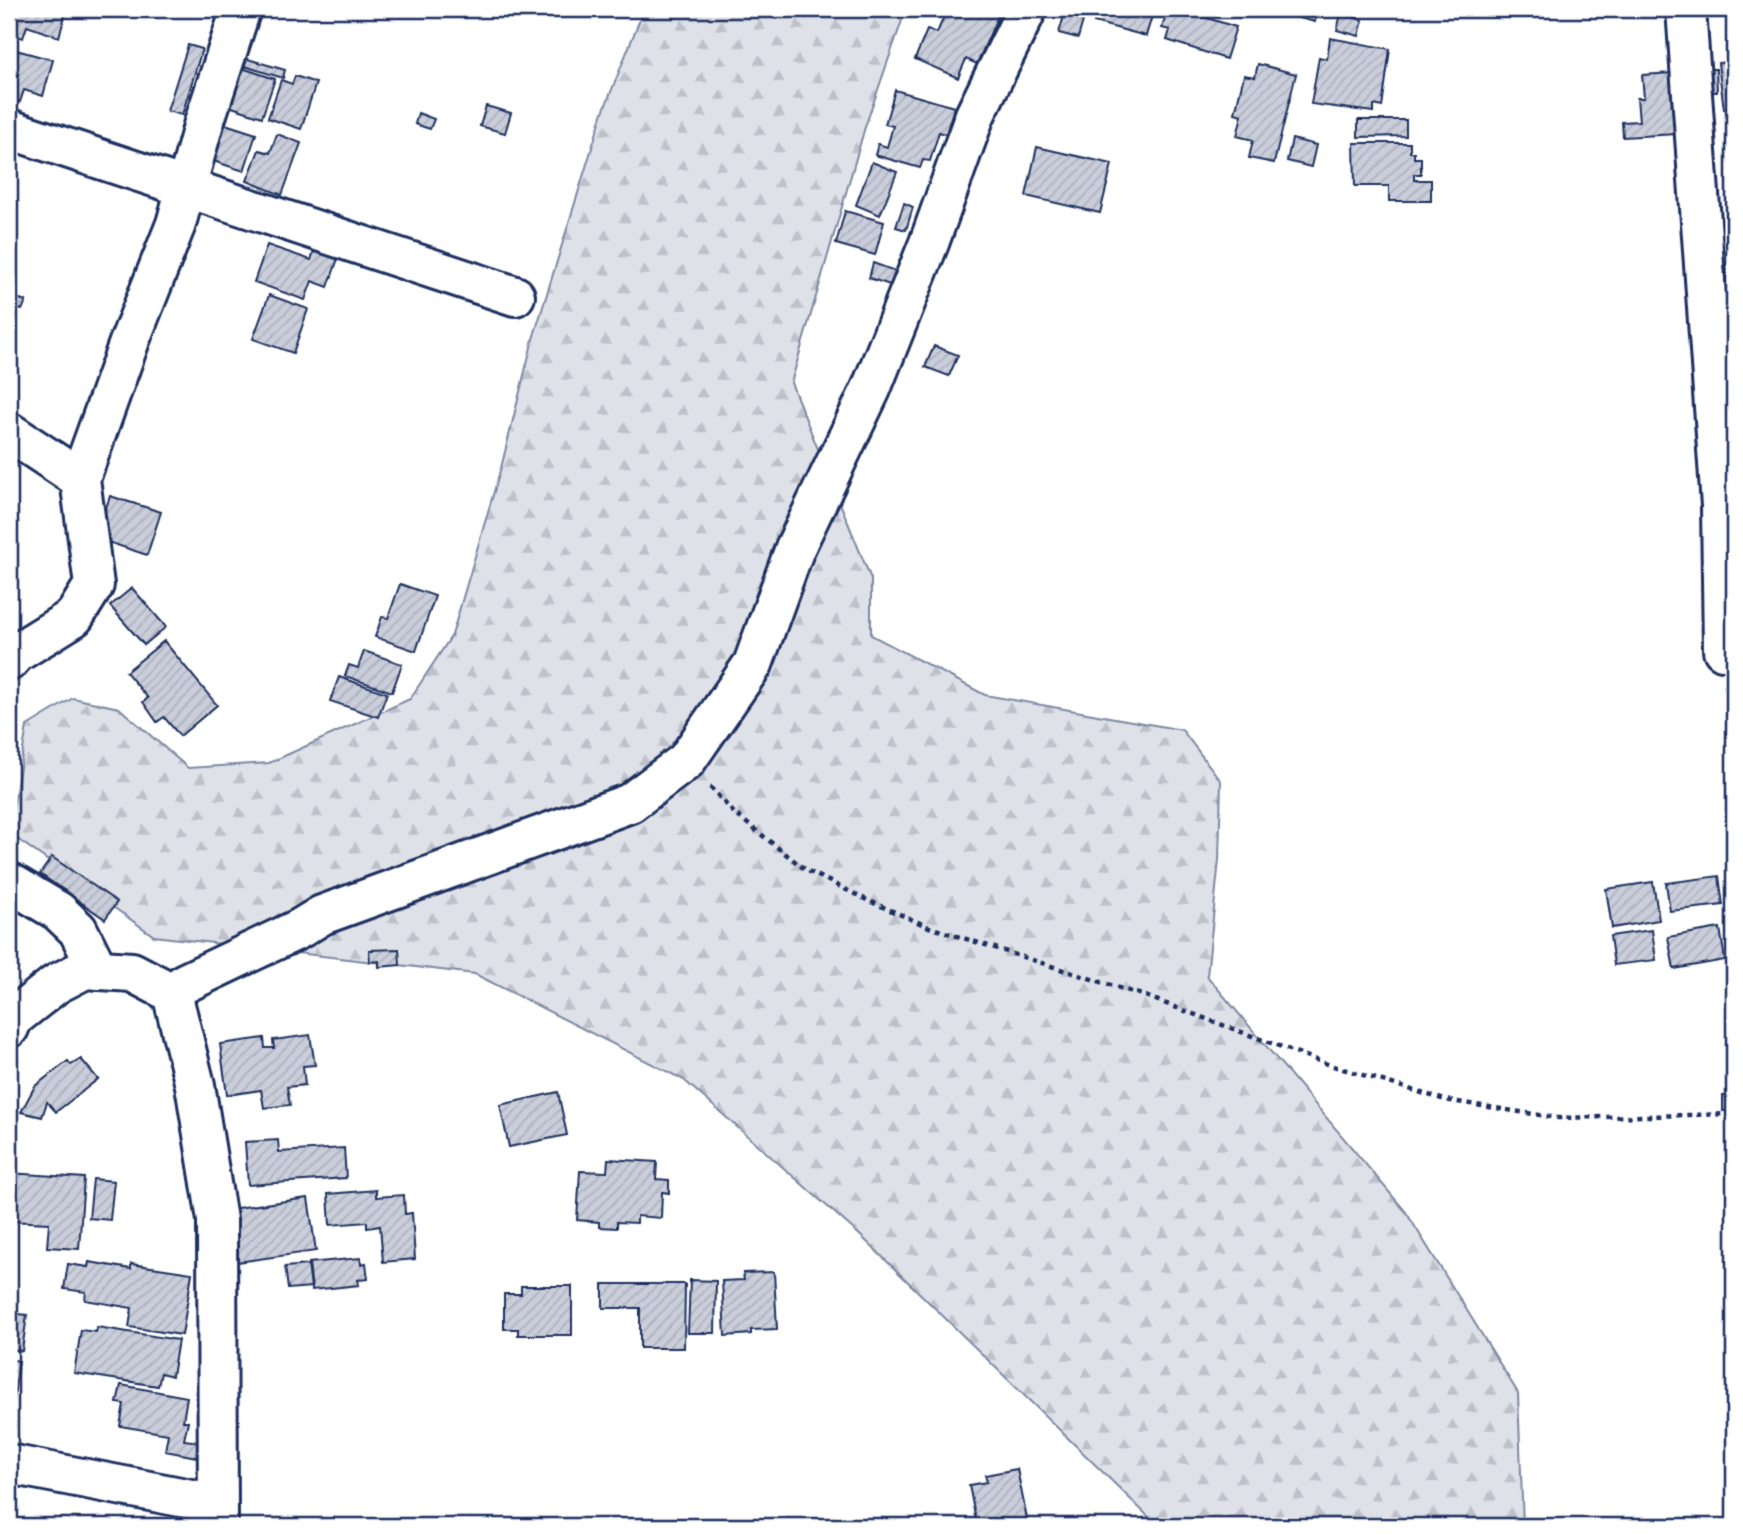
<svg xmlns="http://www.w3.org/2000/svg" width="1743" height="1535" font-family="'Shantell Sans',sans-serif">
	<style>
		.forest { fill: url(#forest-firs); stroke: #7c88a2; stroke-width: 2 }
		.building { fill: url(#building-hatch); stroke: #1b2f5e; stroke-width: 2 }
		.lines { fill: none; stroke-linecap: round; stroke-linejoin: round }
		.minor-casing { stroke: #1b2f5e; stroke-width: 44 }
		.path { stroke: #1b2f5e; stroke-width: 4.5; stroke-dasharray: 5 5; stroke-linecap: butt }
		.minor { stroke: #fff; stroke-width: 38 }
	</style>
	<defs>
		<pattern id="forest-firs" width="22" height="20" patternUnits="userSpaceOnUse" patternTransform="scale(1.75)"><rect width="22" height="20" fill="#dee1e7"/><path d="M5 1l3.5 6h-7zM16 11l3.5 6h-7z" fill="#bec1c9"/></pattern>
		<pattern id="building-hatch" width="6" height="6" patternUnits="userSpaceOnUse" patternTransform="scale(1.75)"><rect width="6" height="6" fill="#caceda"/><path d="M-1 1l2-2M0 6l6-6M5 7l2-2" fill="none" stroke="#adb1be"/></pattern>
	</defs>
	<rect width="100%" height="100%" fill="#fff"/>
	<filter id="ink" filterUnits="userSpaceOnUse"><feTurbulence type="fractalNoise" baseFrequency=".0143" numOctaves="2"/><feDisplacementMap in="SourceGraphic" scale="14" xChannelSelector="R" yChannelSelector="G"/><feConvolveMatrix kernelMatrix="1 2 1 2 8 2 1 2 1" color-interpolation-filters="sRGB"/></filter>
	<g filter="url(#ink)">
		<!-- forest -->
		<path class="forest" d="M644,9H906L865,127L791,383L871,579V635L985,695L1182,730L1221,781L1219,860L1207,976L1406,1212L1518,1393L1523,1526H1158L862,1237L684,1080L475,974L154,936L9,833L27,726L73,698L119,708L188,768L269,763L410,699L452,635L502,464L533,339L603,112Z"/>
		<!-- building -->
		<g class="building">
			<path d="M10,9H67L59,37L27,26L23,38L9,33V14Z"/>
			<path d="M947,9H1001L977,64L966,59L958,78L915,59L927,30L937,33Z"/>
			<path d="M1070,9H1154L1146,36L1094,22L1096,16Z"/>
			<path d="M1168,9H1178L1236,27L1226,59L1167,40L1170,30L1162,28Z"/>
			<path d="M1264,9H1328L1327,14L1317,12L1315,22Z"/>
			<path d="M1341,14L1363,20L1359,36L1337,30Z"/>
			<path d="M1064,16L1083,21L1078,38L1059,33Z"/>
			<path d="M1330,38L1390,49L1382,107L1374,105V112L1311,104L1319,57L1327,59Z"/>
			<path d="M188,45L202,49L182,115L167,111Z"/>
			<path d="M9,50L15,52L16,50L53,60L43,96L24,90L20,102L9,99Z"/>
			<path d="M241,57L285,70L283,78L238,64Z"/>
			<path d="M1734,61V108L1724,109L1718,63Z"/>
			<path d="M1258,64L1296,74L1274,163L1249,158L1253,140L1237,136L1242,115L1235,113L1244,75L1255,77Z"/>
			<path d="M236,66L275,79L262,117L223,104Z"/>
			<path d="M1705,69H1716L1717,92H1707Z"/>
			<path d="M1673,73L1677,134L1623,137L1622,122L1639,121L1637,98H1644L1642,75Z"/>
			<path d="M295,76L316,83L301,129L268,118L281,80L292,84Z"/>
			<path d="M895,90L954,107L946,134L939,132L930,161L923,160L920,168L875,155L878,144L887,147L893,126L885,124Z"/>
			<path d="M486,106L511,113L505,133L480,126Z"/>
			<path d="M418,113L434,119L430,129L415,124Z"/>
			<path d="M1358,120H1406V136L1358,137Z"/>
			<path d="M219,122L256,134L244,171L207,159Z"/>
			<path d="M277,134L301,143L282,195L247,181L259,150L270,153Z"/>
			<path d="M1292,139L1316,145L1311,167L1287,161Z"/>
			<path d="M1354,143H1410V152H1414V158H1421V174H1414V180H1431V201H1389V186H1355Z"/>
			<path d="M1037,147L1112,164L1100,213L1026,196Z"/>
			<path d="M872,162L897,172L880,215L856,205Z"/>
			<path d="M904,203L913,207L906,230L896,227Z"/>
			<path d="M1734,206V238L1733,223H1729L1727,207Z"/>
			<path d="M845,211L884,222L875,255L836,244Z"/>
			<path d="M317,242L341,250L328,287L312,281L305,300L254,282L267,245L311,260Z"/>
			<path d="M873,263L898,272L893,286L869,278Z"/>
			<path d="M1734,268V294H1729L1727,269Z"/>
			<path d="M269,295L308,309L293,353L253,339Z"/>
			<path d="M9,296L26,301L22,310L16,308L13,320L9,318Z"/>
			<path d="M934,346L958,355L949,376L925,367Z"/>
			<path d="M110,496L161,512L147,555L96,538Z"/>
			<path d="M400,584L435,596L416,651L375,637L382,617L388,618Z"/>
			<path d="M132,588L166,627L144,645L110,606Z"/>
			<path d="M164,641L217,705L180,736L164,717L157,722L143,702L148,698L126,672Z"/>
			<path d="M364,651L402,664L392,692L345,676L349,665L358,668Z"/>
			<path d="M339,677L387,693L378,717L330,701Z"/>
			<path d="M52,857L117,902L105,919L40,874Z"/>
			<path d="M1719,876L1723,905L1670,911L1666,883Z"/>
			<path d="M1653,882L1659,920L1612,928L1606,889Z"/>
			<path d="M1720,928L1725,960L1674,969L1668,937Z"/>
			<path d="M1652,930L1656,960L1614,965L1610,936Z"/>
			<path d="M399,949L400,965L379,967V961L370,962L369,950Z"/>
			<path d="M310,1035L315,1065L303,1066L305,1085L287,1087L290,1105L264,1108L261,1090L227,1095L220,1044L264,1038L265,1048H274L273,1040Z"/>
			<path d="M81,1059L98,1079L56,1112L47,1102L42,1117L21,1112L35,1086L68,1061L71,1065Z"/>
			<path d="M558,1092L567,1135L509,1147L500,1105Z"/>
			<path d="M1734,1095V1110L1723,1111V1096Z"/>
			<path d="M278,1140L279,1152L344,1148L346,1178L248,1185L245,1142Z"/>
			<path d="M608,1159L657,1162L656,1179L669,1180V1193L662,1192L661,1218L637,1216V1223L617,1222V1228L599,1227V1222L577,1220L580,1171L607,1172Z"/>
			<path d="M9,1173L84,1178L79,1249L47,1247L49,1223L9,1221Z"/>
			<path d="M93,1179L114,1181L110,1220L89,1218Z"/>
			<path d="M376,1190V1197L404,1195L405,1214L412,1213L415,1259L383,1262L380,1226L367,1228V1222L330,1225L328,1194Z"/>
			<path d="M308,1198L316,1251L237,1262L229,1209Z"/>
			<path d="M360,1258L361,1264L366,1263L368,1279L358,1280L359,1285L312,1290L309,1263Z"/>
			<path d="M89,1262L131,1269V1264L192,1273L182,1335L129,1327L132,1308L85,1300L86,1292L64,1289L68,1264L88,1267Z"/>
			<path d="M308,1265L311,1287L288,1289L285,1267Z"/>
			<path d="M774,1272L777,1329L751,1330V1334L725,1336L722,1281L744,1280L743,1273Z"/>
			<path d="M690,1280L716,1281L715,1333H688Z"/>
			<path d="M603,1284H685L684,1348H640V1308H603Z"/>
			<path d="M521,1286H572V1335H518V1329H504V1294H521Z"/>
			<path d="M9,1313L27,1315L22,1351L9,1349Z"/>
			<path d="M97,1327L178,1340L172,1376L161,1373L158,1386L74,1373L81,1330L96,1332Z"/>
			<path d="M9,1359L19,1361L13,1405H9Z"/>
			<path d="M121,1385L187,1397L183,1421H188L184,1440L200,1442L202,1458L165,1451L168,1434L120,1426L124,1404L117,1403Z"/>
			<path d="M1017,1469L1028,1524L1015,1526H977L969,1485L987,1482L985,1475Z"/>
		</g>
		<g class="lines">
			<!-- minor casing -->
			<g class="minor-casing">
				<g id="minor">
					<path d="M1686,9L1721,506L1723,650"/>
					<path d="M9,129L515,296"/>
					<path d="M9,432L80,479"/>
					<path d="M9,661L16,653L74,617L94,585L80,479L130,340L176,224L203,126L241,9"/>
					<path d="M9,882L58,911L78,930L98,970"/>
					<path d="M172,993L185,983L299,929L322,915L630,803L686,761L753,664L795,548L871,389L929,243L975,115L1027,9"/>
					<path d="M9,1028L13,1018L56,984L85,969L132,972L172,993L195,1085L217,1220L218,1526"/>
					<path d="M9,1464L217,1504"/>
				</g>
			</g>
			<!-- path -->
			<g class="path">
				<path d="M1726,685L1734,768"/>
				<path d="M710,787L734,813L806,870L867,900L929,927L1148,997L1330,1065L1445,1100L1558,1118L1734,1114"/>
			</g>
			<!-- minor -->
			<use href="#minor" class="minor"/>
		</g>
	</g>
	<!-- margin -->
	<rect width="1743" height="1535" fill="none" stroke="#fff" stroke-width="35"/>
	<rect x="18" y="18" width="1708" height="1500" fill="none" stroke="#1b2f5e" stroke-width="2.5" filter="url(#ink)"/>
</svg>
